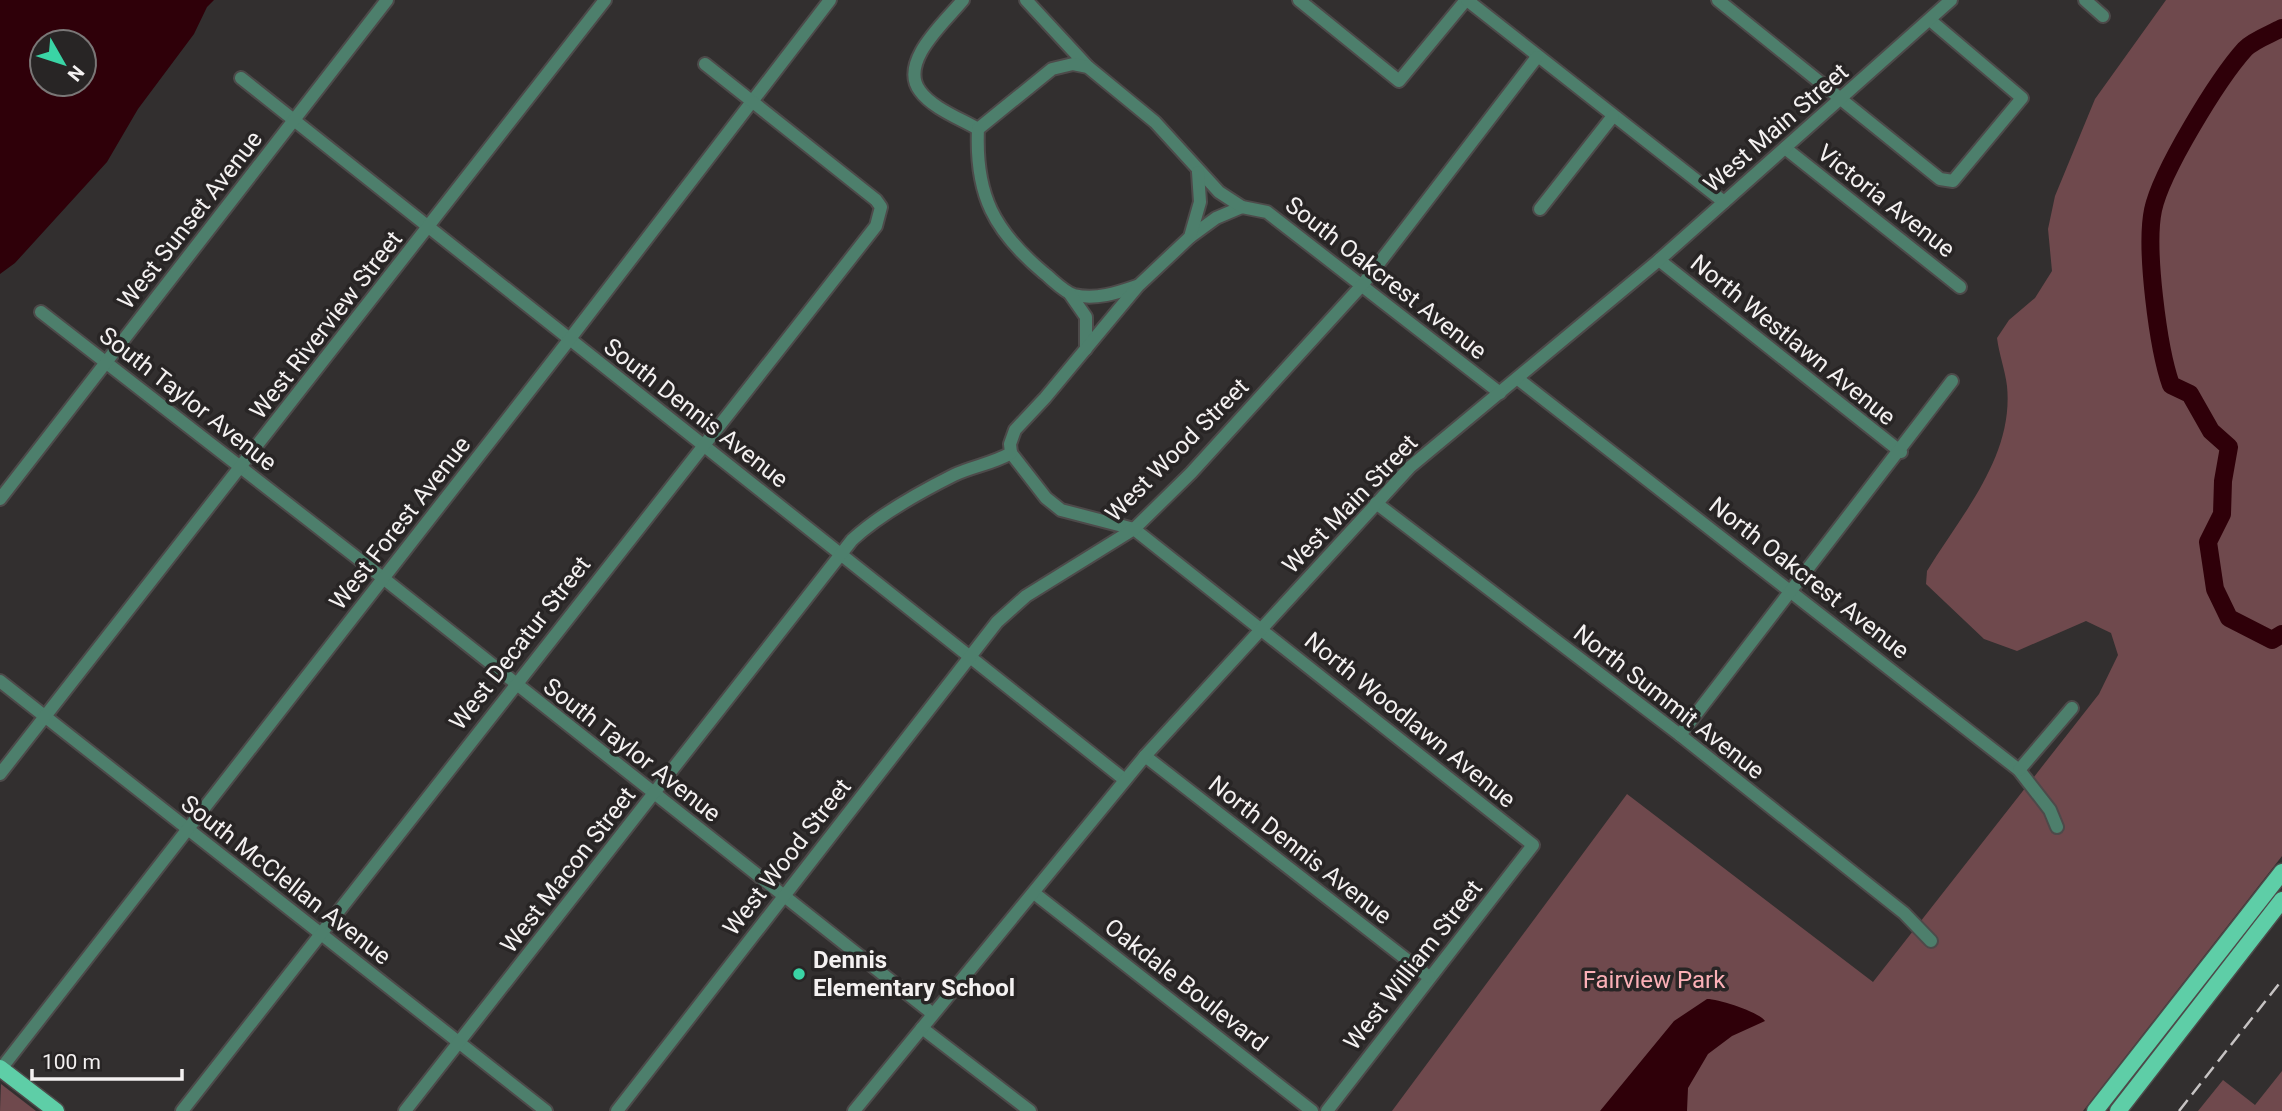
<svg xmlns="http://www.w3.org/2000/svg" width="2282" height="1111" viewBox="0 0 2282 1111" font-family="Roboto,sans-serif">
<rect width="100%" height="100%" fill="#322f2f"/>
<g fill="#6f494d">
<path d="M2166 0H2282V856L2083 1111H1392L1627 794 1873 982 2099 694 2118 655 2111 633 2086 621 2017 651 1984 639 1926 584 1927 571C1961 515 2014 457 2007 386 2005 370 1999 354 1997 338L2009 320 2035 298 2052 271 2048 229 2055 196 2095 99Z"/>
<polygon points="2282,1071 2282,1111 2198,1111 2223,1080 2255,1105"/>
<polygon points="1,1084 36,1111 0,1111"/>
</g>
<g fill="#2f0009" fill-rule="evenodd">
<path d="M0 0H214L207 7 194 34 138 109 107 162 15 263 0 274ZM42 42H84V84H42Z"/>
<path d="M1707 999C1719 999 1759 1012 1765 1021L1732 1036 1708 1054 1688 1088 1687 1111H1600L1674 1021Z"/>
</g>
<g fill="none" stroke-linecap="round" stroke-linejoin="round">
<path stroke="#2f0009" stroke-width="18" d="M2282 28C2271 34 2254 40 2245 49 2218 79 2161 172 2153 210 2145 248 2158 348 2171 385L2190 394 2211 431 2229 447 2223 481 2222 514 2208 542 2215 589 2229 618 2272 640 2282 634"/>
<defs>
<g id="minor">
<path d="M963 0C946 21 898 62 920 91 932 108 961 119 978 129"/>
<polyline points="1026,0 1088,67"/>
<polyline points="1299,0 1399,81 1466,0"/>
<polyline points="1467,0 1724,202"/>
<polyline points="1718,0 1940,179 1953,181 2022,98 1930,20"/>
<polyline points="2085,0 2103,16"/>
<polyline points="241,78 1125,780"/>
<polyline points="1785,148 1960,287"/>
<polyline points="1540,209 1613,116"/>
<polyline points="1190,237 1216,218 1242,207"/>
<polyline points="1659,260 1901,452"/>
<path d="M1137 286C1117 293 1096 300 1074 295 1064 292 1053 280 1044 273 994 231 975 195 978 129L1052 69 1073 64 1088 67 1155 122 1219 192 1242 207 1267 212 1500 393"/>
<polyline points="1070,294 1086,317 1086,349"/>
<polyline points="41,312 383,578 933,1014"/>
<polyline points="1518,379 2019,770 2050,810 2057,827"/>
<polyline points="1011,453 1046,498 1061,510 1134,529 1533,845 1327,1111"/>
<polyline points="0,499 387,0"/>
<polyline points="1376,503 1680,735 1904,913 1931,941"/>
<polyline points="0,681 546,1111"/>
<polyline points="1680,735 1952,381"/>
<polyline points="1145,756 1429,977"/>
<polyline points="2019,770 2072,708"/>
<polyline points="0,774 605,0"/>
<polyline points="1034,893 1312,1111"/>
<polyline points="922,1028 1030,1111"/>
<polyline points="0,1070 569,340 830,0"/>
<polyline points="182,1111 876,226 881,207 876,200 705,64"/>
<path d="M405 1111 852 540C880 514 920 492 954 475 973 466 992 464 1011 453L1010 444 1015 430 1045 398 1138 286 1190 237 1200 202 1198 172"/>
<polyline points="617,1111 997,622 1026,596 1134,529 1191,473 1363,284 1537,57"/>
<polyline points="854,1111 1145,756 1410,467 1659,260 1951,0"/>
</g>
<g id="major">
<polyline points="0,1068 56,1111"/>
<polyline points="2095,1111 2282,872"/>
<polyline points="2118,1111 2282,900"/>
</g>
</defs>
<use href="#minor" stroke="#4d4a4a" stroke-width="16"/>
<use href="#major" stroke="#4d4a4a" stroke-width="19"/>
<use href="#minor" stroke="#4d7f6c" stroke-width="12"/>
<use href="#major" stroke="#5ecea7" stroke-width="16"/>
<polyline stroke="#c6c3c3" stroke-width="2.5" stroke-dasharray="14 7" stroke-linecap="butt" points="2179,1111 2282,980"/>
</g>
<circle fill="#3ad4a5" stroke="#282525" stroke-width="2.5" cx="799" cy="974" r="7"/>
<g text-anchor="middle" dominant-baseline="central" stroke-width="7" stroke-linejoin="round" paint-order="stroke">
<g font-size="24" fill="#f4f1f1" stroke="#282525">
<text transform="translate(1776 128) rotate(-41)">West Main Street</text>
<text transform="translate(1886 201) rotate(38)">Victoria Avenue</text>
<text transform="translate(190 220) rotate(-52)">West Sunset Avenue</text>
<text transform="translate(1386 278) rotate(38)">South Oakcrest Avenue</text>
<text transform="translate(326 325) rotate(-52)">West Riverview Street</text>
<text transform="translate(1793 340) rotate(39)">North Westlawn Avenue</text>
<text transform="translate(188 399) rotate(38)">South Taylor Avenue</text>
<text transform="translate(696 413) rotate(38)">South Dennis Avenue</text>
<text transform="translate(1177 450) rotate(-45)">West Wood Street</text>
<text transform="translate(1350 504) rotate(-46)">West Main Street</text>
<text transform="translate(400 523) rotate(-52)">West Forest Avenue</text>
<text transform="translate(1809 578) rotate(38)">North Oakcrest Avenue</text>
<text transform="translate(520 643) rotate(-52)">West Decatur Street</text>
<text transform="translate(1669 702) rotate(38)">North Summit Avenue</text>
<text transform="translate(1410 720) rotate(39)">North Woodlawn Avenue</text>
<text transform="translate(632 750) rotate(38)">South Taylor Avenue</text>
<text transform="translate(1300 850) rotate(38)">North Dennis Avenue</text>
<text transform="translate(787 857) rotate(-52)">West Wood Street</text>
<text transform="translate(568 870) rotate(-52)">West Macon Street</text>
<text transform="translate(286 880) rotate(38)">South McClellan Avenue</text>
<text transform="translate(1413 965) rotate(-52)">West William Street</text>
<text transform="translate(1186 985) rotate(38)">Oakdale Boulevard</text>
</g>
<g font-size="24" font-weight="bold" fill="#f4f1f1" stroke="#282525" text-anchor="start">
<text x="813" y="960">Dennis<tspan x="813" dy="28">Elementary School</tspan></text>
</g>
<g font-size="24" fill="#fbb0b7" stroke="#282525">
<text x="1654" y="980">Fairview Park</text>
</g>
</g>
<g transform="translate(63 63) rotate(129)"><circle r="33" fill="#282525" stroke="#7a7777" stroke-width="2"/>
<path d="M0-5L12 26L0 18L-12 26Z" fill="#3ad4a5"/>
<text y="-10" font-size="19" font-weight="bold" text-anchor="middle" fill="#f4f1f1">N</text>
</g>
<path d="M32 1069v10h150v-10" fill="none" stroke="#f4f1f1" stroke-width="3.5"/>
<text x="42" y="1069" font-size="21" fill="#f4f1f1" stroke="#282525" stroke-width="5" paint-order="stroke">100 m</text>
</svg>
